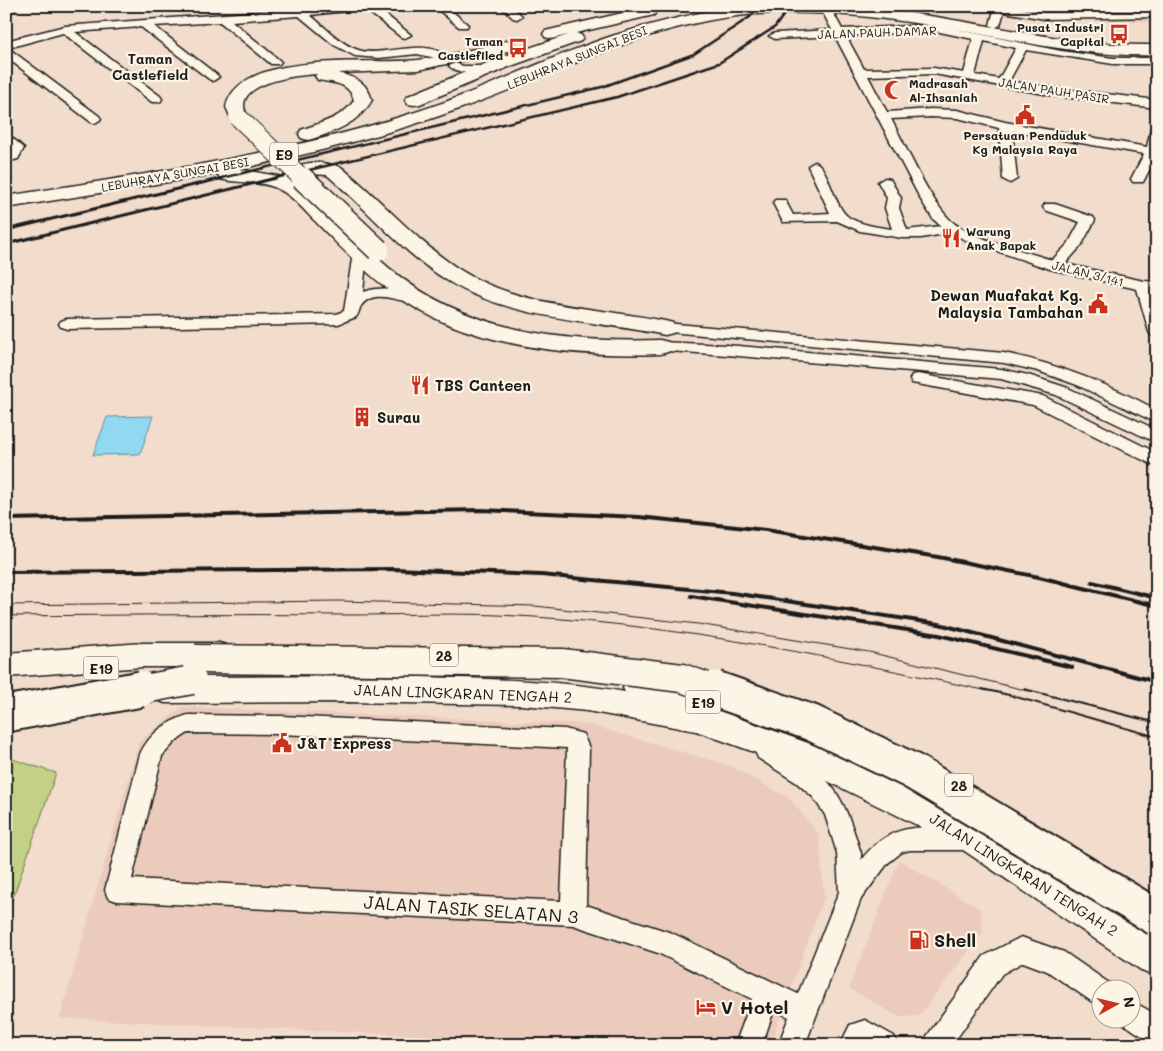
<svg xmlns="http://www.w3.org/2000/svg" width="1163" height="1051" viewBox="0 0 1163 1051" font-family="Mali,sans-serif">
<rect width="100%" height="100%" fill="#f2dccc"/>
<filter id="ink" filterUnits="userSpaceOnUse"><feTurbulence type="fractalNoise" baseFrequency=".02" numOctaves="2"/><feDisplacementMap in="SourceGraphic" scale="10" xChannelSelector="R" yChannelSelector="G"/><feConvolveMatrix kernelMatrix="1 2 1 2 8 2 1 2 1" color-interpolation-filters="sRGB"/></filter>
<g filter="url(#ink)">
<g fill="#ebcbbb">
<polygon points="987,6 1157,6 1157,22 1034,19 987,11"/>
<polygon points="183,707 586,724 728,765 789,798 819,834 824,897 770,1045 525,1045 472,1038 60,1018 139,742"/>
<polygon points="899,860 980,909 983,932 919,1016 899,1017 849,988"/>
</g>
<polygon fill="#c2d185" stroke="#6f7650" points="6,757 56,773 6,918"/>
<polygon fill="#90d9f1" stroke="#628d9c" points="153,416 140,454 93,455 107,417"/>
<g fill="none" stroke-linecap="round" stroke-linejoin="round">
<defs>
<g id="minor">
<path d="M332 6H375L411 35 405 38 401 37 365 9 310 15C325 27 343 47 362 51 384 56 428 38 446 56L440 59 417 54 379 58 355 56 334 45 299 16 232 21 279 60 281 62 279 64H271L220 22 154 26 217 75 219 77 213 81 209 79 141 27 75 32 160 96 162 99 160 102H152L63 33 8 48 99 116 101 119 95 123 91 122 6 57V41L65 26Z"/>
<polygon points="434,6 446,6 468,25 467,27 459,27"/>
<polygon points="500,6 512,6 522,16 517,19 513,18"/>
<polygon points="570,6 581,6 583,9 578,12"/>
<polygon points="995,6 1008,6 1045,13 1157,11 1157,17 1045,19 1004,12 1000,25 995,28 990,25"/>
<path d="M822 7H830L842 29 935 25 1061 51 1113 58H1157V64H1113L1026 50 1009 81 1055 88 1157 100V108L1055 96 934 74 868 76 887 112 931 109 957 110 1005 122 1147 147 1151 128 1157 124V155L1143 182H1133L1131 179 1144 154 1012 131 1017 179 1010 183 1003 179 999 128 957 118 931 117 891 119C906 146 932 207 955 224 975 239 1027 252 1052 260L1068 244 1080 222 1045 210 1043 207 1045 204H1055L1093 217 1095 220 1081 246 1065 264 1144 281 1157 282V291H1153L1157 304V337L1151 335 1149 332 1137 289 1050 269 970 242 950 233 921 238H902L860 231 837 221 783 222 773 203 775 200H785L793 215 830 213 808 166 815 162C829 166 833 208 850 218 862 225 878 227 892 229L885 208 887 198 878 182 885 178 890 179 901 198 899 208 907 230 941 226 933 219 921 200 835 36 775 39 769 36 775 33 832 30 821 9ZM935 31 973 39 964 73 934 68 864 69 846 36ZM984 41 1016 48 999 79 975 75Z"/>
<path d="M455 63 463 66H488L494 69C486 76 457 74 449 66Z"/>
<polygon points="6,135 10,136 24,148 18,159 6,162 6,154 11,149 6,145"/>
<path d="M360 249 365 250 367 253 363 292C384 285 402 290 422 296L425 299 422 302C405 307 376 285 361 306 359 309 359 314 356 317L338 324 67 329 61 327 59 324 61 321 67 319 336 314 344 311 353 253 355 250Z"/>
<path d="M665 323 1004 353C1058 364 1108 384 1157 410V423L1077 385 1038 371 1004 363 659 331 657 328 659 325Z"/>
<polygon points="660,342 727,345 1001,369 1028,375 1068,388 1157,430 1157,443 1056,395 1001,379 727,355 654,350 652,347 654,344"/>
<polygon points="918,374 1043,396 1157,453 1157,467 1033,405 912,383 910,379 912,375"/>
<path d="M188 715 281 716 565 729 583 734 589 748 586 905 672 933 798 994 839 892 837 853 825 815 813 797 797 783 758 758 755 751 758 744C771 740 778 747 789 754 803 763 819 771 829 783 846 803 853 829 861 853V860C893 820 920 828 966 828L974 831 978 839 974 847 966 850H910L902 852 888 863 861 899 805 1045H778L789 1017 774 1010 762 1045H735L752 999 658 953 573 925 117 901 108 898 105 890 140 754C150 733 166 722 188 715ZM188 733 281 734 567 748 561 901 132 879 162 756 175 742Z"/>
<polygon points="1021,937 1064,952 1109,983 1112,988 1100,988 1100,1005 1091,1001 1047,971 1023,962 1002,974 952,1045 923,1045 927,1036 984,956"/>
<polygon points="1130,1000 1157,1015 1157,1044 1148,1040 1121,1022 1119,1018 1130,1018"/>
<polygon points="865,1020 894,1036 898,1045 840,1045 850,1025"/>
</g>
<g id="highway">
<polygon points="6,6 18,6 16,9 6,12"/>
<path d="M739 6C796 6 853 5 909 13 992 24 1073 47 1157 45V55C1091 57 1028 43 964 31 890 18 812 7 737 16 638 28 552 76 459 109 388 135 313 153 239 169L283 177C298 159 320 161 341 167 382 200 417 243 462 271 522 308 598 307 665 321L673 323 676 328 673 333 665 335C593 320 512 320 448 281 402 253 368 209 327 175L311 174 301 180 300 185C312 193 320 204 330 214 349 232 369 251 389 268 465 332 564 343 660 340L668 342 672 347 668 352 660 354C574 357 470 348 397 296 368 275 341 248 316 222 303 210 293 195 276 188 258 180 239 184 220 179L218 174 6 208V196C141 175 276 156 406 115 476 94 541 60 609 37 652 23 694 13 739 6Z"/>
<polygon points="648,7 654,9 656,12 654,15 576,33 581,35 583,38 581,41 511,66 420,104 414,105 408,104 405,100 408,96 499,58 568,35 551,39 545,37 543,34 545,31"/>
<path d="M507 41 513 42 515 46 513 50 418 70 338 73C355 77 367 82 372 100 359 123 333 133 308 140L301 138 299 134 301 130C319 123 344 118 354 100 349 82 333 83 318 80L315 76 317 74C299 75 245 81 244 105 244 109 246 113 247 117L244 121 238 122 232 121 226 107C239 49 372 65 418 60 448 56 478 48 507 41Z"/>
<polygon points="143,643 219,643 230,646 234,655 230,664 219,667 143,667 6,677 6,653"/>
<path d="M639 675 681 682 732 698 737 707 733 716 833 752 945 805 987 828 1157 937V977L1144 972 963 850 921 827 809 772 696 731 587 711 522 705 347 702 165 703 154 699 149 690 154 681 165 677C251 677 336 676 422 677 491 679 558 680 625 692L623 688 628 679Z"/>
</g>
</defs>
<use href="#minor" stroke="#1c1c1c" stroke-width="3"/>
<use href="#highway" stroke="#1c1c1c" stroke-width="3"/>
<use href="#minor" fill="#fcf5e5" fill-rule="evenodd"/>
<use href="#highway" fill="#fcf5e5" fill-rule="evenodd"/>
<g stroke="#1c1c1c" stroke-width="1">
<polyline points="6,605 339,601 535,606 698,624 869,652 1029,691"/>
<path d="M6 616C120 615 234 614 349 615 398 615 448 613 498 615 663 622 827 656 988 691"/>
</g>
<g stroke="#1c1c1c" stroke-width="2">
<polyline points="982,689 1009,695 1157,737"/>
<polyline points="1024,689 1157,723"/>
</g>
<g stroke="#1c1c1c" stroke-width="2.5">
<polyline points="218,179 602,87 694,54 750,17 759,6"/>
<polyline points="271,179 617,97 719,63 775,27 790,6"/>
</g>
<g stroke="#1c1c1c" stroke-width="3">
<polyline points="6,230 223,178"/>
<polyline points="6,244 276,178"/>
</g>
<g stroke="#1c1c1c" stroke-width="4">
<polyline points="6,519 481,510 639,517 766,530 938,557 1039,577 1157,606"/>
<polyline points="6,572 394,569 541,575 732,593 939,624 1157,682"/>
<polyline points="1092,582 1157,598"/>
<polyline points="691,596 939,635 1072,667"/>
</g>
<defs>
<polyline id="highway-bridge-far3" points="238,117 303,179"/>
<polyline id="highway-bridge-far2" points="302,178 378,250"/>
<g id="highway-bridge-far1">
<polyline points="195,659 562,663 682,678 718,691"/>
<polyline points="134,691 192,680"/>
</g>
<g id="highway-bridge">
<polyline points="715,689 812,723 912,771 1157,918"/>
<polyline points="6,714 141,689"/>
</g>
</defs>
<use href="#highway-bridge-far3" stroke="#1c1c1c" stroke-width="20" stroke-linecap="butt"/>
<use href="#highway-bridge-far2" stroke="#1c1c1c" stroke-width="25" stroke-linecap="butt"/>
<use href="#highway-bridge-far1" stroke="#1c1c1c" stroke-width="31" stroke-linecap="butt"/>
<use href="#highway-bridge" stroke="#1c1c1c" stroke-width="39" stroke-linecap="butt"/>
<use href="#highway-bridge-far3" stroke="#fcf5e5" stroke-width="18"/>
<use href="#highway-bridge-far2" stroke="#fcf5e5" stroke-width="22"/>
<use href="#highway-bridge-far1" stroke="#fcf5e5" stroke-width="28"/>
<use href="#highway-bridge" stroke="#fcf5e5" stroke-width="35"/>
</g>
</g>
<defs>
<symbol id="bus-bare" viewBox="-9 -9 18 18"><path d="M-5-6H5V4H4V6H2V4H-2V6H-4V4H-5ZM-3.5-4V0h7V-4ZM-3.5 1.2v1.5H-2V1.2ZM2 1.2v1.5H3.5V1.2Z" fill="#c8321e" stroke="#fcf5e5" stroke-width="2.5" paint-order="stroke"/></symbol>
<symbol id="mosque-bare" viewBox="-9 -9 18 18"><path d="M3.5-4.9A6 6 0 1 0 3.5 4.9A5 5 0 1 1 3.5-4.9Z" fill="#c8321e" stroke="#fcf5e5" stroke-width="2.5" paint-order="stroke"/></symbol>
<symbol id="civic-bare" viewBox="-9 -9 18 18"><path d="M-.6-6.5H3V-4.5H.6V-3L4-1V1h2V6H-6V1h2V-1L-.6-3ZM-1.2 2.5V6h2.4V2.5Z" fill="#c8321e" stroke="#fcf5e5" stroke-width="2.5" paint-order="stroke"/></symbol>
<symbol id="restaurant-bare" viewBox="-9 -9 18 18"><path d="M-5-6h1v4h1v-4h1v4h1v-4h1v5L-1.5 .5V6h-2V.5L-5-1ZM5-6V6H3V1.5H1.5Q1.5-4 5-6Z" fill="#c8321e" stroke="#fcf5e5" stroke-width="2.5" paint-order="stroke"/></symbol>
<symbol id="building-bare" viewBox="-9 -9 18 18"><path d="M-4-6H4V6H1V3H-1V6H-4ZM-2.5-4.3h1.7v1.8h-1.7ZM.8-4.3h1.7v1.8H.8ZM-2.5-1h1.7V.8h-1.7ZM.8-1h1.7V.8H.8Z" fill="#c8321e" stroke="#fcf5e5" stroke-width="2.5" paint-order="stroke"/></symbol>
<symbol id="fuel-bare" viewBox="-9 -9 18 18"><path d="M-5.5-6h7V0h2V4h1.3V-2.5L3-4.5l.8-.8L6-3V5H2.5V1h-1V6h-7ZM-4.2-4.7v3.2H.2V-4.7Z" fill="#c8321e" stroke="#fcf5e5" stroke-width="2.5" paint-order="stroke"/></symbol>
<symbol id="hotel-bare" viewBox="-9 -9 18 18"><path d="M-6-4.5h1.5V1H6V5H4.5V3h-9V5H-6ZM-4 0a1.8 1.8 0 1 1 3.6 0ZM.5 0V-2.5h3Q6-2.5 6 0Z" fill="#c8321e" stroke="#fcf5e5" stroke-width="2.5" paint-order="stroke"/></symbol>
</defs>
<g fill-rule="evenodd">
<use href="#bus-bare" x="1105" y="20" width="28" height="28"/>
<use href="#bus-bare" x="504" y="34" width="28" height="28"/>
<use href="#mosque-bare" x="880" y="76" width="28" height="28"/>
<use href="#civic-bare" x="1011" y="101" width="28" height="28"/>
<use href="#restaurant-bare" x="937" y="224" width="28" height="28"/>
<use href="#civic-bare" x="1084" y="290" width="28" height="28"/>
<use href="#restaurant-bare" x="406" y="371" width="28" height="28"/>
<use href="#building-bare" x="348" y="403" width="28" height="28"/>
<use href="#civic-bare" x="268" y="729" width="28" height="28"/>
<use href="#fuel-bare" x="905" y="926" width="28" height="28"/>
<use href="#hotel-bare" x="692" y="993" width="28" height="28"/>
</g>
<g text-anchor="middle" dominant-baseline="central" stroke-width="4.5" stroke-linejoin="round" paint-order="stroke">
<g font-size="12" font-weight="bold" fill="#1c1c1c" stroke="#fcf5e5" text-anchor="end">
<text x="1104" y="27">Pusat Industri<tspan x="1104" dy="14">Capital</tspan></text>
<text x="503" y="41">Taman<tspan x="503" dy="14">Castlefiled</tspan></text>
<text x="909" y="83" text-anchor="start">Madrasah<tspan x="909" dy="14">Al-Ihsaniah</tspan></text>
<text x="1025" y="135" text-anchor="middle">Persatuan Penduduk<tspan x="1025" dy="14">Kg Malaysia Raya</tspan></text>
<text x="966" y="231" text-anchor="start">Warung<tspan x="966" dy="14">Anak Bapak</tspan></text>
</g>
<g font-size="12" fill="#1c1c1c" stroke="#fcf5e5">
<text transform="translate(877 32) rotate(-2)">JALAN PAUH DAMAR</text>
<text transform="translate(577 57) rotate(-22)">LEBUHRAYA SUNGAI BESI</text>
<text transform="translate(1054 90) rotate(9)">JALAN PAUH PASIR</text>
<text transform="translate(175 174) rotate(-10)">LEBUHRAYA SUNGAI BESI</text>
<text transform="translate(1088 273) rotate(14)">JALAN 3/141</text>
</g>
<g font-size="14" font-weight="bold" fill="#1c1c1c" stroke="#fcf5e5">
<text x="150" y="58">Taman<tspan x="150" dy="16">Castlefield</tspan></text>
</g>
<g fill="#fcf5e5" stroke="#5f5d58" stroke-width="1">
<rect x="270" y="142.5" width="28" height="23" rx="4"/>
<rect x="430" y="643.5" width="28" height="23" rx="4"/>
<rect x="83.5" y="656.5" width="35" height="23" rx="4"/>
<rect x="685.5" y="690.5" width="35" height="23" rx="4"/>
<rect x="945" y="773.5" width="28" height="23" rx="4"/>
</g>
<g font-size="14" font-weight="bold" fill="#1c1c1c">
<text x="284" y="154">E9</text>
<text x="444" y="655">28</text>
<text x="101" y="668">E19</text>
<text x="703" y="702">E19</text>
<text x="959" y="785">28</text>
</g>
<g font-size="15" font-weight="bold" fill="#1c1c1c" stroke="#fcf5e5" text-anchor="start">
<text x="1083" y="295" text-anchor="end">Dewan Muafakat Kg.<tspan x="1083" dy="17">Malaysia Tambahan</tspan></text>
<text x="435" y="385">TBS Canteen</text>
<text x="377" y="417">Surau</text>
<text x="297" y="743">J&amp;T Express</text>
</g>
<g font-size="15" fill="#1c1c1c" stroke="#fcf5e5">
<text transform="translate(463 693) rotate(2)">JALAN LINGKARAN TENGAH 2</text>
<text transform="translate(1024 874) rotate(32)">JALAN LINGKARAN TENGAH 2</text>
</g>
<g font-size="18" fill="#1c1c1c" stroke="#fcf5e5">
<text transform="translate(471 909) rotate(4)">JALAN TASIK SELATAN 3</text>
</g>
<g font-size="18" font-weight="bold" fill="#1c1c1c" stroke="#fcf5e5" text-anchor="start">
<text x="934" y="940">Shell</text>
<text x="721" y="1007">V Hotel</text>
</g>
</g>
<rect width="1163" height="1051" fill="none" stroke="#fcf5e5" stroke-width="25"/>
<rect x="12" y="12" width="1138" height="1026" fill="none" stroke="#1c1c1c" stroke-width="2" filter="url(#ink)"/>
<g transform="translate(1116 1004) rotate(82)"><circle r="24" fill="#fcf5e5" stroke="#a29e95"/>
<path d="M0-4L9 19L0 12L-9 19Z" fill="#c8321e"/>
<text y="-8" font-size="14" font-weight="bold" text-anchor="middle" fill="#1c1c1c">N</text>
</g>
</svg>
